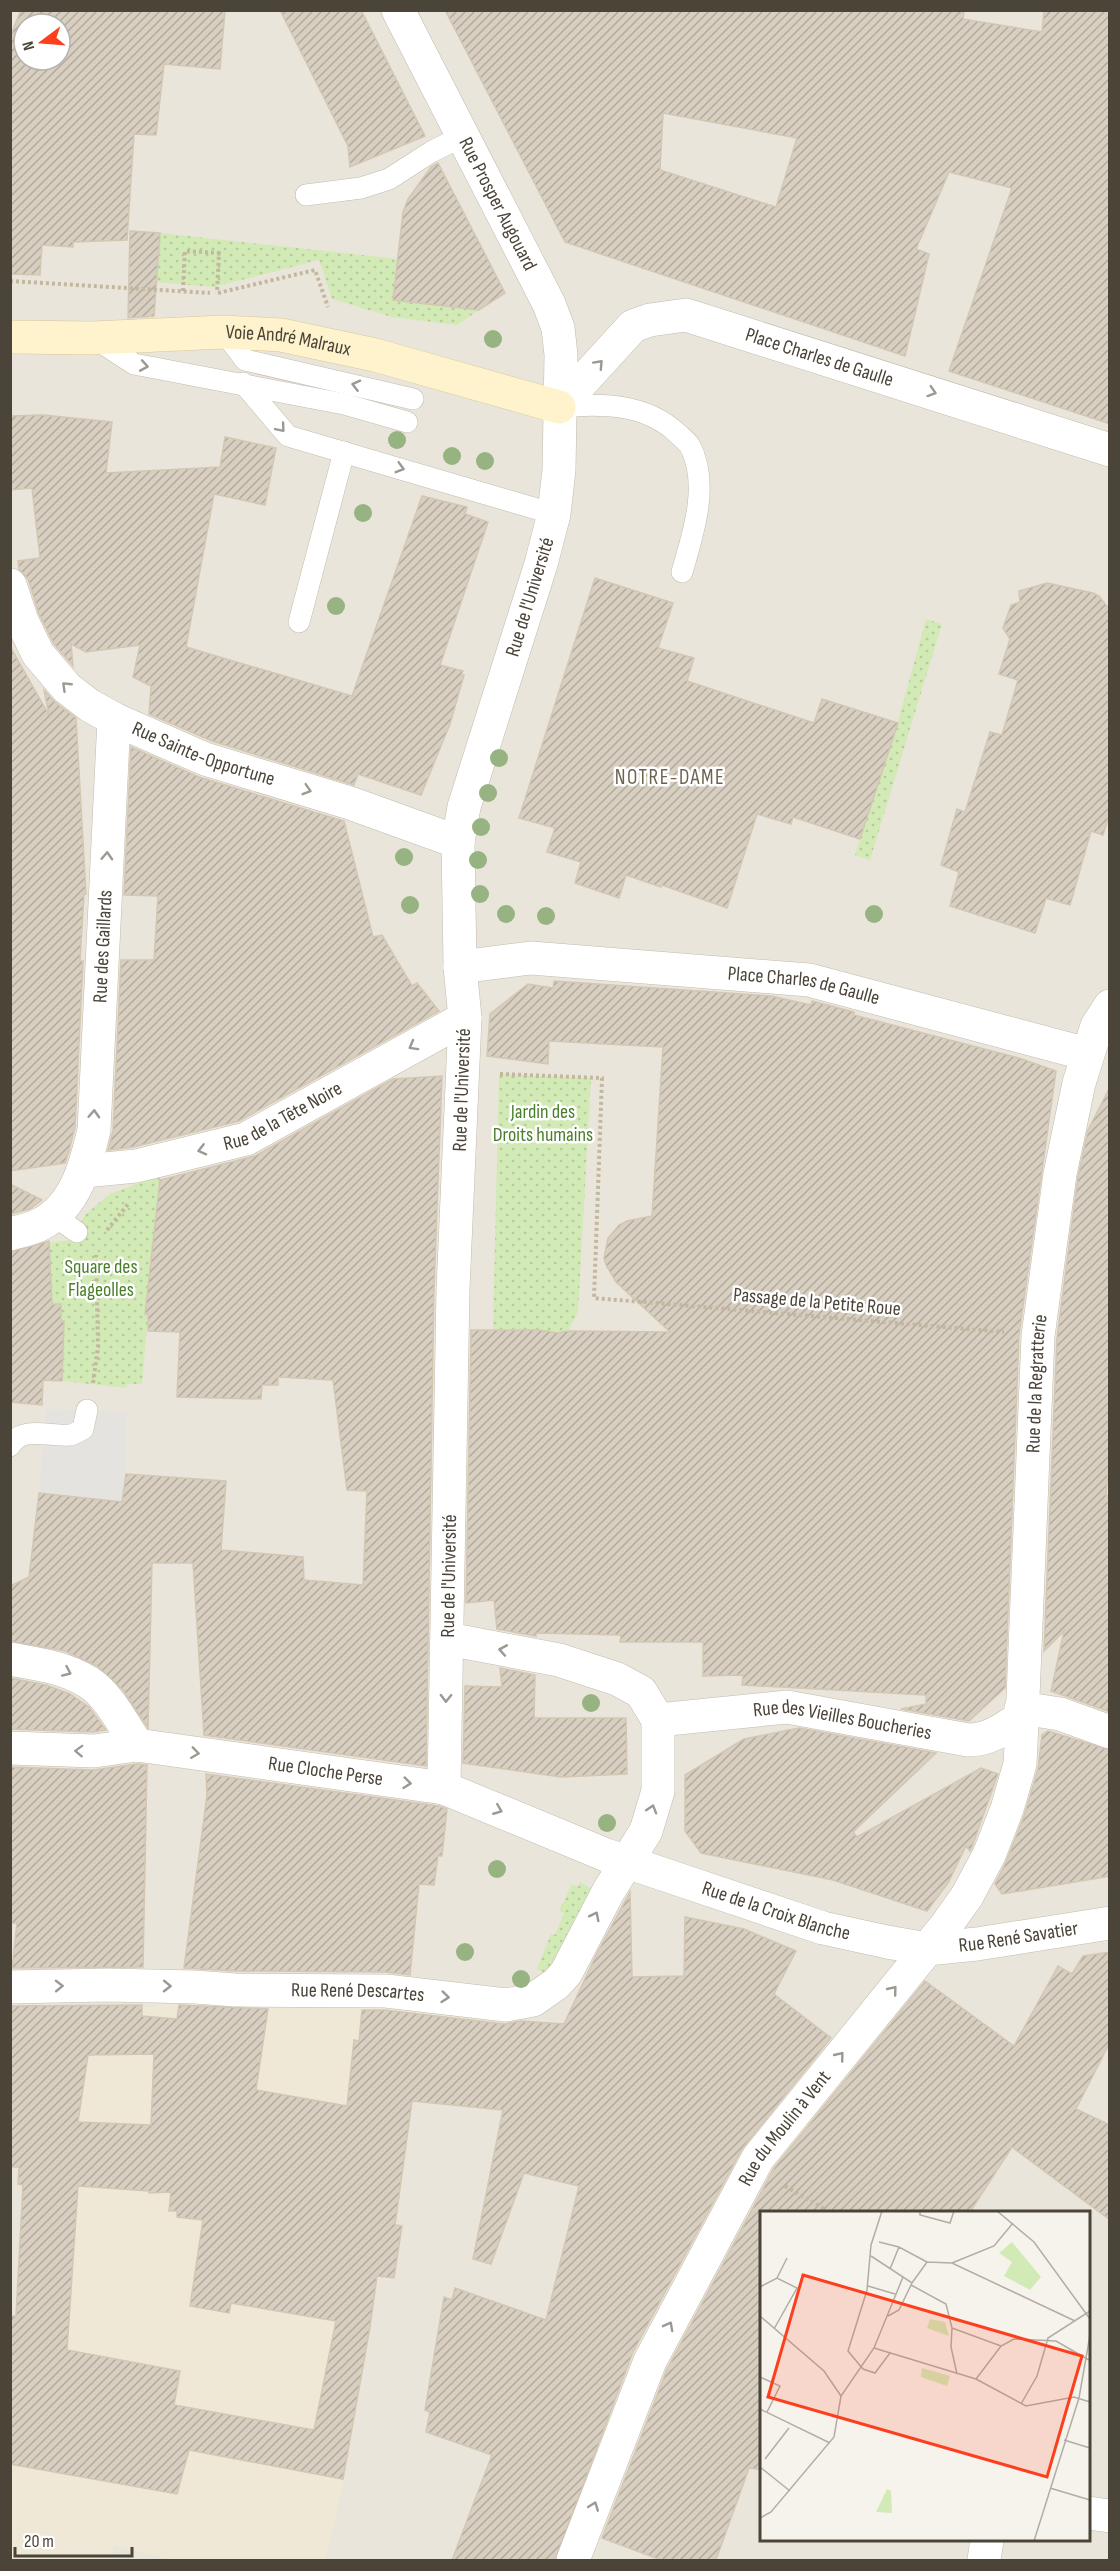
<svg xmlns="http://www.w3.org/2000/svg" width="1120" height="2571" viewBox="0 0 1120 2571" font-family="'Sofia Sans Condensed',sans-serif">
<defs>
<pattern id="grass-dots" width="8" height="8" patternUnits="userSpaceOnUse" patternTransform="scale(1.5)"><rect width="8" height="8" fill="#d2eab5"/><path d="M2 2h.1M6 6h.1" fill="none" stroke="#b6ca9c" stroke-width="1.8" stroke-linecap="round"/></pattern>
<pattern id="building-hatch" width="6" height="6" patternUnits="userSpaceOnUse" patternTransform="scale(1.5)"><rect width="6" height="6" fill="#d8cfc1"/><path d="M-1 1l2-2M0 6l6-6M5 7l2-2" fill="none" stroke="#b1aa9e"/></pattern>
</defs>
<rect width="100%" height="100%" fill="#f6f3ec"/>
<path fill="#eae5da" fill-rule="evenodd" d="M11 11H1109V2560H11ZM24 24H60V60H24ZM762 2212H1088V2540H762Z"/>
<polygon fill="#efe8d6" points="155,2001 200,2002 200,2007 366,2007 421,2011 414,2099 412,2101 400,2186 377,2276 370,2327 344,2479 325,2560 173,2560 114,2545 110,2560 11,2560 10,2316 16,2315 23,2185 18,2184 19,2167 11,2167 10,2005 57,2004 57,2007 154,2007"/>
<g fill="url(#grass-dots)">
<polygon points="160,233 398,259 393,300 479,310 457,325 392,317 332,299 319,260 214,287 157,282"/>
<polygon points="926,619 942,624 870,860 855,855 896,729"/>
<polygon points="499,1074 591,1078 578,1312 568,1331 557,1333 539,1330 493,1329"/>
<polygon points="160,1175 145,1313 148,1314 142,1384 127,1384 127,1388 62,1381 64,1321 61,1321 61,1304 52,1304 49,1243 71,1240 85,1215 110,1194"/>
<polygon points="580,1882 597,1892 556,1978 537,1969 551,1934 555,1935 564,1913 559,1911 572,1884 578,1887"/>
</g>
<polygon fill="#e5e3e0" points="46,1409 126,1412 126,1474 122,1503 39,1493"/>
<g fill="url(#building-hatch)" stroke="#d3c7b4" stroke-width="1.5" fill-rule="evenodd">
<path d="M21 10H225L220 69 164 64 156 135 134 134 127 240 73 242V247L42 245 40 275 10 274V37ZM24 24H60V60H24Z"/>
<polygon points="280,10 361,10 425,136 350,167 348,146"/>
<path d="M445 10H964L963 19 1042 32 1044 10H1110V424L949 371 1012 188 949 172 916 249 929 254 905 356 565 242ZM663 113 797 138 776 207 660 170Z"/>
<polygon points="438,163 505,293 479,310 393,300 403,212 408,199 431,167"/>
<polygon points="130,231 160,233 154,316 128,318"/>
<polygon points="43,415 112,422 106,473 220,467 225,437 276,448 265,505 214,494 186,647 352,696 422,496 467,507 465,514 488,522 440,665 463,671 461,675 464,675 450,724 421,795 358,774 354,785 212,741 149,714 151,686 133,677 140,645 86,652 71,644 73,666 54,644 39,614 28,579 19,569 18,561 40,558 32,488 10,490 10,416"/>
<polygon points="595,578 673,603 658,648 694,658 687,681 814,723 822,699 898,723 860,839 793,817 791,824 757,814 727,908 662,885 661,887 626,875 619,898 575,883 581,862 547,852 555,828 519,818"/>
<polygon points="1047,583 1093,593 1099,596 1110,610 1110,813 1103,835 1091,831 1070,905 1046,898 1035,933 950,906 959,872 941,865 957,809 965,812 990,732 1002,735 1018,680 999,674 1010,639 1003,628 1011,605 1020,602 1019,591"/>
<polygon points="10,646 49,715 44,690 56,703 76,718 86,894 84,894 80,961 83,961 75,1127 69,1151 65,1163 10,1171"/>
<polygon points="131,747 199,777 344,821 373,937 382,935 412,986 417,983 439,1011 239,1121 133,1147 108,1150 113,1131 121,960 154,960 158,896 124,895"/>
<polygon points="554,981 771,996 811,1005 812,1001 854,1012 854,1015 1019,1058 1056,1071 1019,1335 1005,1688 969,1721 901,1709 926,1704 926,1695 742,1685 743,1675 703,1676 703,1642 620,1642 621,1635 536,1633 536,1636 497,1629 494,1600 466,1603 471,1330 539,1330 557,1333 568,1331 670,1332 616,1282 606,1265 604,1258 608,1238 619,1225 627,1221 652,1216 663,1047 549,1041 548,1064 487,1056 490,1014 528,984 553,988"/>
<polygon points="442,1076 434,1289 426,1766 204,1735 193,1563 152,1563 148,1728 123,1690 97,1666 65,1651 10,1641 10,1586 29,1577 39,1493 122,1502 126,1474 226,1481 221,1550 303,1557 304,1580 363,1585 367,1491 347,1490 333,1380 278,1377 278,1385 262,1385 261,1399 177,1397 180,1332 148,1331 148,1314 145,1314 160,1180 255,1156 393,1079"/>
<polygon points="1110,1087 1110,1454 1106,1495 1110,1495 1110,1712 1051,1691 1064,1631 1044,1651 1057,1338 1078,1177 1088,1130"/>
<polygon points="10,1184 42,1200 30,1209 10,1214"/>
<polygon points="49,1241 52,1304 61,1304 61,1321 64,1321 62,1381 43,1380 42,1405 11,1402 10,1252"/>
<polygon points="500,1668 535,1675 534,1718 626,1718 627,1774 561,1777 463,1763 465,1686 502,1687"/>
<polygon points="10,1678 46,1685 70,1694 89,1707 106,1730 93,1732 10,1729"/>
<polygon points="799,1728 936,1753 853,1832 857,1837 981,1768 998,1774 972,1847 970,1851 966,1846 948,1883 927,1911 833,1880 701,1853 685,1831 685,1775 744,1739"/>
<polygon points="1048,1731 1110,1750 1110,1876 1002,1894 995,1884 1006,1862 1024,1816 1038,1769 1042,1735"/>
<polygon points="137,1764 147,1765 143,1967 12,1968 17,1923 10,1923 10,1767 93,1770"/>
<polygon points="206,1774 439,1806 447,1809 442,1856 438,1856 434,1885 419,1884 410,1975 386,1972 236,1971 184,1968 207,1795"/>
<path d="M630 1892 632 1977 684 1976 685 1917 744 1929 796 1951 774 1994 831 2038 742 2149 633 2352 555 2560H452L492 2455 426 2432 430 2412 425 2410 444 2297 452 2300 455 2288 546 2320 579 2186 524 2173 491 2264 473 2259 503 2110 412 2101 395 2225 402 2226 394 2278 377 2276 370 2327 343 2479 189 2450 177 2494 10 2464V2316H16L23 2185 18 2184 19 2167H10V2006L142 2005V2016L177 2019 179 2005 268 2009 256 2090 347 2106 354 2040 359 2041 362 2010H385L504 2024 521 2021 564 2024 597 1953ZM154 2054 151 2125 78 2122 88 2055ZM78 2186 149 2191V2193L171 2192 169 2211H177V2217L203 2220 190 2306 229 2313 231 2303 336 2321 314 2430 174 2405 180 2371 67 2350Z"/>
<polygon points="1110,1952 1110,2042 1076,2109 1110,2125 1110,2220 1012,2147 970,2212 762,2212 762,2470 749,2468 716,2560 661,2560 602,2538 667,2369 774,2168 925,1981 1014,2046 1058,1966 1072,1974 1083,1956"/>
</g>
<g fill="none" stroke-linecap="round" stroke-linejoin="round">
<defs>
<g id="lane">
<polyline points="306,195 361,188 389,179 431,152 463,136"/>
<polyline points="224,332 245,360 413,399"/>
<polyline points="94,338 134,364 344,404 407,422"/>
<polyline points="243,383 288,436 554,514"/>
<path d="M559 407C600 403 645 403 677 433 681 437 687 441 690 446 710 484 693 534 682 572"/>
<polyline points="299,622 344,452"/>
<polyline points="54,1216 77,1232"/>
<path d="M10 1446C21 1425 52 1437 69 1435 74 1435 79 1431 83 1429L87 1410"/>
</g>
<g id="street">
<path id="s1" d="M398 10 549 304 558 328 561 355 559 470 554 514 541 564 464 807 458 842 460 967 465 1018 453 1289 444 1788"/>
<path id="s2" d="M559 407 633 326 650 320 686 315 1110 450"/>
<path id="s3" d="M10 585 22 621 38 654 67 688 89 705 114 719 205 759 350 803 458 842"/>
<path id="s4" d="M460 967 531 958 809 980 1087 1054"/>
<path id="s5" d="M84 1171 136 1166 246 1139 465 1018"/>
<path id="s6" d="M10 1234C21 1231 32 1229 41 1224 76 1206 86 1164 94 1130L114 719"/>
<path d="M10 1659C37 1664 64 1667 88 1682 109 1695 123 1724 137 1745"/>
<polyline points="1021,1708 1060,1714 1110,1732"/>
<path id="s7" d="M658 1720 787 1707 968 1740C989 1740 1004 1729 1021 1717"/>
<path id="s8" d="M10 1748 94 1751 137 1745 444 1788 606 1855 823 1928 887 1942 927 1949 977 1944 1110 1923"/>
<path id="s9" d="M10 1987 108 1985 195 1987 235 1990 386 1991 506 2005 533 2000 556 1984 566 1973 608 1892 646 1831 658 1791V1720L641 1692 617 1679 559 1660 448 1639"/>
<polyline points="1088,2513 1110,2516"/>
<path id="s10" d="M573 2560 650 2361 758 2158 945 1927 967 1896 989 1855 1007 1809 1020 1764 1021 1745 1038 1336 1060 1174 1079 1083 1097 1026 1110 1006"/>
<polyline points="984,2560 987,2540"/>
</g>
<g id="secondary">
<path id="s11" d="M10 337 93 338 224 332 281 335 375 355 559 407"/>
</g>
</defs>
<use href="#lane" stroke="#c2bbae" stroke-width="22"/>
<use href="#street" stroke="#c2bbae" stroke-width="34"/>
<use href="#secondary" stroke="#d6c79b" stroke-width="34"/>
<g stroke="#c4b79f" stroke-width="4" stroke-dasharray="3 3" stroke-linecap="butt">
<polyline points="10,281 210,293"/>
<polyline points="183,291 185,251 219,253 217,293"/>
<polyline points="218,293 315,270 328,307"/>
<polyline points="500,1074 602,1078 594,1298 1004,1332"/>
<polyline points="107,1230 129,1203"/>
<polyline points="93,1383 98,1347 96,1255"/>
<polyline points="1109,1458 1110,1459"/>
<polyline points="785,2186 826,2210"/>
</g>
<use href="#lane" stroke="#fff" stroke-width="21"/>
<use href="#street" stroke="#fff" stroke-width="33"/>
<use href="#secondary" stroke="#fff3cd" stroke-width="33"/>
</g>
<g fill="#97b381">
<circle cx="493" cy="339" r="9"/>
<circle cx="397" cy="440" r="9"/>
<circle cx="452" cy="456" r="9"/>
<circle cx="485" cy="461" r="9"/>
<circle cx="363" cy="513" r="9"/>
<circle cx="336" cy="606" r="9"/>
<circle cx="499" cy="758" r="9"/>
<circle cx="488" cy="793" r="9"/>
<circle cx="481" cy="827" r="9"/>
<circle cx="404" cy="857" r="9"/>
<circle cx="478" cy="860" r="9"/>
<circle cx="480" cy="894" r="9"/>
<circle cx="410" cy="905" r="9"/>
<circle cx="506" cy="914" r="9"/>
<circle cx="874" cy="914" r="9"/>
<circle cx="546" cy="916" r="9"/>
<circle cx="591" cy="1703" r="9"/>
<circle cx="607" cy="1823" r="9"/>
<circle cx="497" cy="1869" r="9"/>
<circle cx="465" cy="1952" r="9"/>
<circle cx="521" cy="1979" r="9"/>
</g>
<defs><path id="oneway-chevron" d="M-2-3.5L2.5 0L-2 3.5" fill="none" stroke-width="1.6" stroke-linecap="round" stroke-linejoin="round" transform="scale(1.5)"/></defs>
<g stroke="#9c9892">
<use href="#oneway-chevron" transform="translate(599 364) rotate(-47)"/>
<use href="#oneway-chevron" transform="translate(144 366) rotate(10)"/>
<use href="#oneway-chevron" transform="translate(356 385) rotate(-166)"/>
<use href="#oneway-chevron" transform="translate(932 392) rotate(18)"/>
<use href="#oneway-chevron" transform="translate(281 428) rotate(50)"/>
<use href="#oneway-chevron" transform="translate(400 468) rotate(16)"/>
<use href="#oneway-chevron" transform="translate(66 686) rotate(-136)"/>
<use href="#oneway-chevron" transform="translate(307 790) rotate(17)"/>
<use href="#oneway-chevron" transform="translate(107 856) rotate(-87)"/>
<use href="#oneway-chevron" transform="translate(413 1046) rotate(151)"/>
<use href="#oneway-chevron" transform="translate(94 1114) rotate(-87)"/>
<use href="#oneway-chevron" transform="translate(202 1150) rotate(166)"/>
<use href="#oneway-chevron" transform="translate(503 1650) rotate(-170)"/>
<use href="#oneway-chevron" transform="translate(67 1672) rotate(24)"/>
<use href="#oneway-chevron" transform="translate(446 1698) rotate(91)"/>
<use href="#oneway-chevron" transform="translate(79 1751) rotate(-178)"/>
<use href="#oneway-chevron" transform="translate(195 1753) rotate(8)"/>
<use href="#oneway-chevron" transform="translate(407 1783) rotate(6)"/>
<use href="#oneway-chevron" transform="translate(652 1809) rotate(-73)"/>
<use href="#oneway-chevron" transform="translate(498 1810) rotate(22)"/>
<use href="#oneway-chevron" transform="translate(595 1916) rotate(-63)"/>
<use href="#oneway-chevron" transform="translate(59 1986) rotate(-1)"/>
<use href="#oneway-chevron" transform="translate(167 1986) rotate(1)"/>
<use href="#oneway-chevron" transform="translate(893 1990) rotate(-51)"/>
<use href="#oneway-chevron" transform="translate(445 1997) rotate(6)"/>
<use href="#oneway-chevron" transform="translate(840 2056) rotate(-51)"/>
<use href="#oneway-chevron" transform="translate(669 2326) rotate(-62)"/>
<use href="#oneway-chevron" transform="translate(594 2506) rotate(-69)"/>
</g>
<g text-anchor="middle" dominant-baseline="central" stroke-width="5" stroke-linejoin="round" paint-order="stroke">
<g font-size="20" fill="#4b4439" stroke="#fff">
<text stroke="none"><textPath href="#s1" startOffset="218">Rue Prosper Augouard</textPath></text>
<text stroke="none"><textPath href="#s11" startOffset="279">Voie André Malraux</textPath></text>
<text stroke="none"><textPath href="#s2" startOffset="304">Place Charles de Gaulle</textPath></text>
<text transform="translate(530 597) rotate(-73)">Rue de l'Université</text>
<text stroke="none"><textPath href="#s3" startOffset="272">Rue Sainte-Opportune</textPath></text>
<text stroke="none"><textPath href="#s6" startOffset="328">Rue des Gaillards</textPath></text>
<text stroke="none"><textPath href="#s4" startOffset="346">Place Charles de Gaulle</textPath></text>
<text transform="translate(462 1090) rotate(-88)">Rue de l'Université</text>
<text stroke="none"><textPath href="#s5" startOffset="208">Rue de la Tête Noire</textPath></text>
<text transform="translate(817 1302) rotate(5)">Passage de la Petite Roue</text>
<text stroke="none"><textPath href="#s10" startOffset="1302">Rue de la Regratterie</textPath></text>
<text transform="translate(449 1576) rotate(-89)">Rue de l'Université</text>
<text stroke="none"><textPath href="#s7" startOffset="186">Rue des Vieilles Boucheries</textPath></text>
<text stroke="none"><textPath href="#s8" startOffset="318">Rue Cloche Perse</textPath></text>
<text stroke="none"><textPath href="#s8" startOffset="792">Rue de la Croix Blanche</textPath></text>
<text stroke="none"><textPath href="#s8" startOffset="1040">Rue René Savatier</textPath></text>
<text stroke="none"><textPath href="#s9" startOffset="348">Rue René Descartes</textPath></text>
<text stroke="none"><textPath href="#s10" startOffset="483">Rue du Moulin à Vent</textPath></text>
</g>
<g font-size="20" fill="#4a7f2a" stroke="#fff">
<text x="543" y="1112">Jardin des<tspan x="543" dy="23">Droits humains</tspan></text>
<text x="101" y="1267">Square des<tspan x="101" dy="23">Flageolles</tspan></text>
</g>
<g font-size="21" letter-spacing="1.5" fill="#6e6250" stroke="#fff">
<text x="670" y="777">NOTRE-DAME</text>
</g>
</g>
<g transform="translate(760 2211)">
<rect width="330" height="330" fill="#f6f3ec"/>
<path d="M252 31 281 66 270 79 244 65 252 51 239 42ZM170 108 185 111 189 125 167 117ZM162 157 190 165 187 175 161 166ZM127 278 131 280 132 302 116 301Z" fill="#d2eab5"/>
<path fill="none" stroke="#b2ada4" stroke-width="1.5" d="M122 0 111 34 107 79 88 140 103 158 115 162 130 142M160 0V4L190 12 194 0M237 0 274 31 330 108M119 31 139 36M111 45 152 72 167 51 192 52 315 110M192 52 234 35 253 12M130 58 139 36 167 51M17 67 27 47M151 74 186 93 192 117M108 75 135 83M0 76 17 67 37 77 14 118M0 105 64 160 81 185M128 105 139 99 152 72M192 117 241 135M192 117 191 136 197 163M114 137 216 168 266 195 314 186 330 191M0 166 20 175 7 201M216 168 241 135 254 128 296 130 329 149M261 193 277 165 288 127 330 100M0 198 70 232M304 229 330 237M5 248 29 217M0 256 30 280M290 277 330 289M0 307 11 301 74 226 81 185 114 137 143 66M274 330 319 187 330 124"/>
<path fill="#fc3f1d" fill-opacity="0.15" stroke="#fc3f1d" stroke-width="3" d="M43 64 322 145 287 266 8 186Z"/>
<rect width="330" height="330" fill="none" stroke="#4b4439" stroke-width="3"/>
</g>
<rect width="1120" height="2571" fill="none" stroke="#4b4439" stroke-width="24"/>
<g transform="translate(42 42) rotate(254)"><circle r="28" fill="#ffffff" stroke="#b7b4b0" stroke-width="1.5"/>
<path d="M0-4.5L10 22L0 15L-10 22Z" fill="#fc3f1d"/>
<text y="-9" font-size="16" font-weight="bold" text-anchor="middle" fill="#4b4439">N</text>
</g>
<path d="M15 2547v9h117v-9" fill="none" stroke="#4b4439" stroke-width="3"/>
<text x="24" y="2547" font-size="18" fill="#4b4439" stroke="#ffffff" stroke-width="4.5" paint-order="stroke">20 m</text>
</svg>
